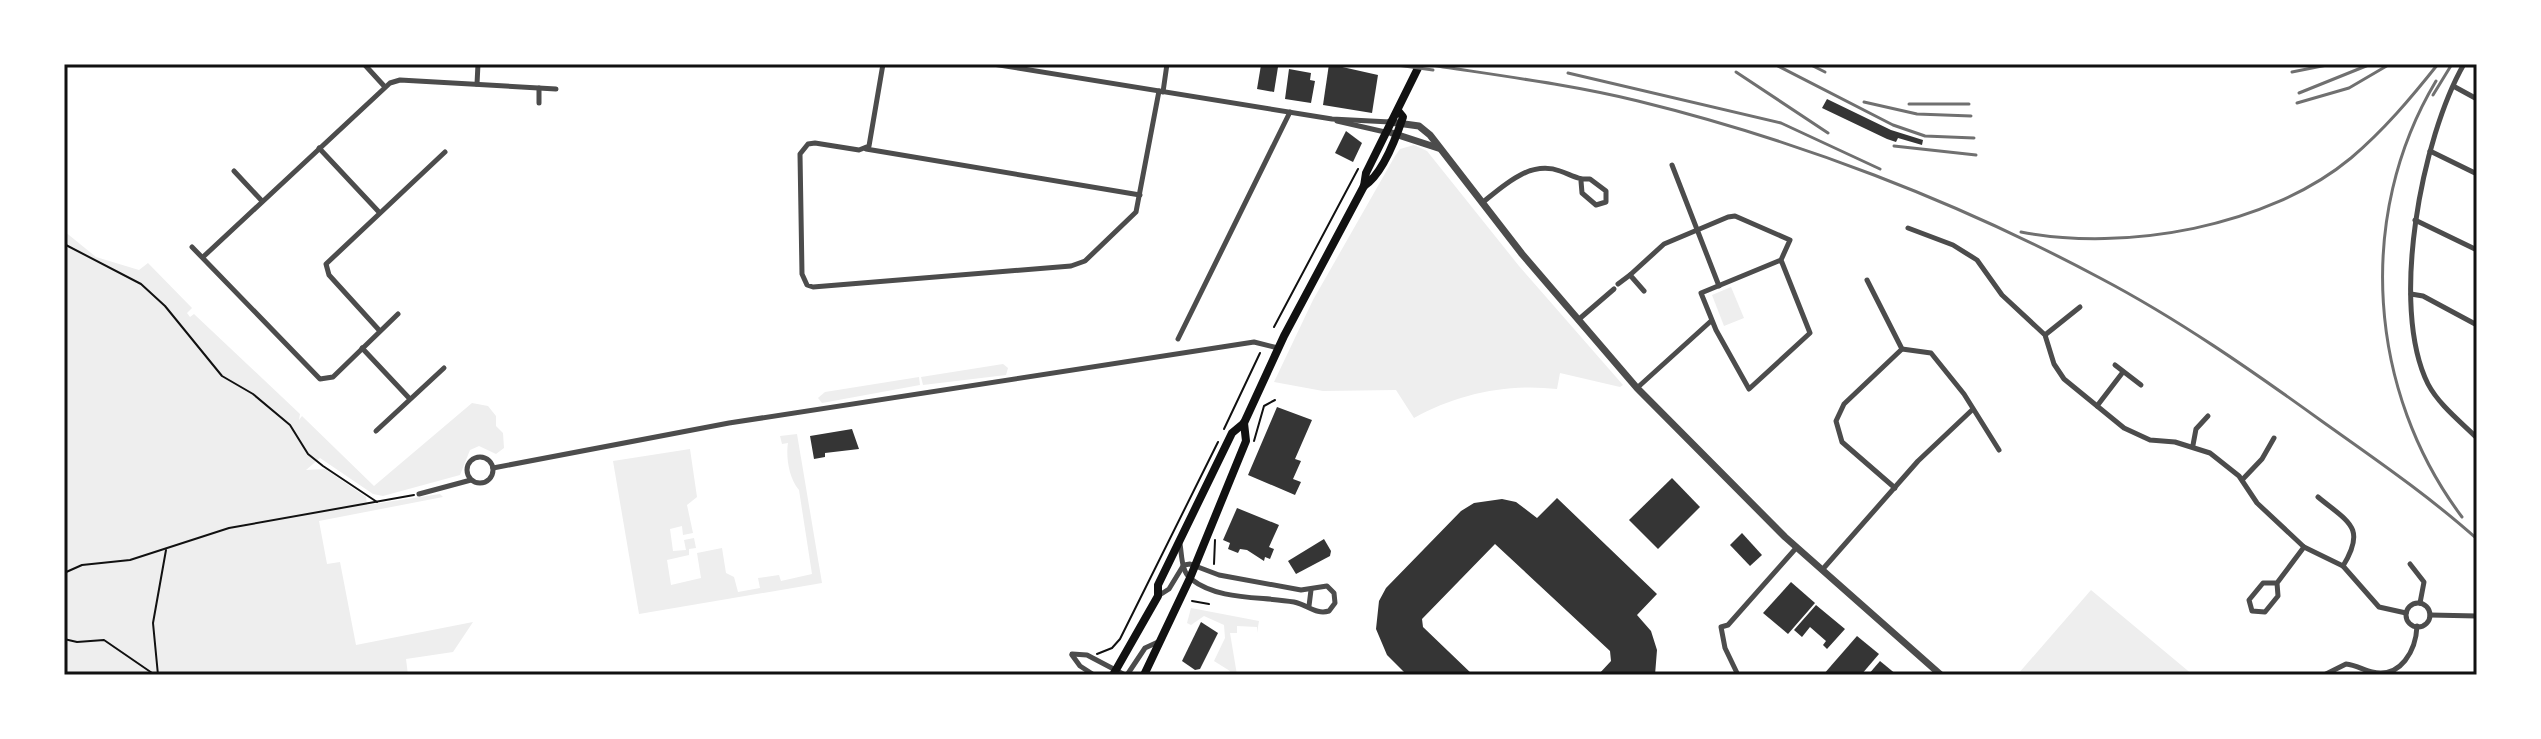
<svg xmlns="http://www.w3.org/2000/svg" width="2541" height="739" viewBox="0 0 2541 739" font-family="'Sofia Sans Condensed',sans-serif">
<rect width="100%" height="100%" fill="#fff"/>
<g fill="#eee">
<path d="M1414 145 1427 151 1519 266 1623 385 1620 387 1560 373 1557 389C1507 383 1457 394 1414 418L1396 390 1323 391 1274 382 1313 300 1395 156 1400 149Z"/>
<polygon points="64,231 96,257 139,270 148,263 192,308 187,313 190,317 194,314 300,414 299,420 302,416 374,486 472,403 488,406 496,416 496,426 503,433 504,448 496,454 479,446 470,450 460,475 383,496 373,494 320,458 306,470 325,469 366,497 367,505 440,494 443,497 319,521 327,564 340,562 356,645 473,622 453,652 406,659 408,675 64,675"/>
<polygon points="1731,287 1744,318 1724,326 1712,295"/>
<polygon points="1003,364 1008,368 1006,375 923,385 921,377"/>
<polygon points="919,377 920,385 822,403 818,398 825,392"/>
<path d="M797 434 822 583 639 614 613 461 690 449 697 497 687 505 693 533 683 535 682 526 670 529 673 551 686 550 684 540 694 538 696 548 689 549V555L667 560 671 585 701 578 697 553 722 548 726 573 734 577 738 592 760 588 758 578 779 575 781 581 812 574 799 490C788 477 786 455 788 443L782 444 780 436Z"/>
<polygon points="2091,590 2193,675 2018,674"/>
<polygon points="1191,608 1259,621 1257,633 1257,627 1237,626 1237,633 1230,633 1237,675 1229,675 1230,671 1214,661 1225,638 1224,625 1204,616 1191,625 1187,623"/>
</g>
<g fill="#353535">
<polygon points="1329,64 1378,75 1372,113 1323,105"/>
<polygon points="1261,65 1278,67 1274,92 1257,89"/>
<polygon points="1289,69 1311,73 1310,80 1315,81 1311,103 1285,99"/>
<polygon points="1827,99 1891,130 1923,140 1922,145 1898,138 1896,142 1887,139 1822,108"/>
<polygon points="1346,131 1362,143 1353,162 1335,153"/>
<polygon points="1277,407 1312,420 1295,459 1301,461 1293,479 1301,482 1295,495 1248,475"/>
<polygon points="852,429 859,449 825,453 825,457 814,459 810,436"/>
<polygon points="1672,478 1700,507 1658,549 1629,520"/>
<polygon points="1557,498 1657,594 1637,615 1651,631 1657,650 1655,675 1598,675 1611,661 1610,651 1495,544 1422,619 1423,627 1473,675 1407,675 1387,655 1376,629 1379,601 1386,588 1461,511 1474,503 1502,499 1516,502 1537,518"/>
<polygon points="1237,508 1279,525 1269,547 1274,549 1270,559 1265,557 1264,561 1247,550 1240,549 1238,553 1228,549 1230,543 1223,540"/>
<polygon points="1742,533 1762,555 1750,566 1730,545"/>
<polygon points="1324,539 1331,551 1330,556 1296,574 1288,561"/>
<polygon points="1791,582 1815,603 1788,634 1763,613"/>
<polygon points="1816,605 1845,629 1827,649 1823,645 1826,641 1810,627 1802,637 1794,630"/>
<polygon points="1201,622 1218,633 1200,669 1195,670 1182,661"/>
<polygon points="1857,636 1879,654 1861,675 1823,675"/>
<polygon points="1880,661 1897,675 1868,675"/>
</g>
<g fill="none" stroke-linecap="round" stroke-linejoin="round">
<g stroke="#111" stroke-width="2">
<polyline points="64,244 141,284 165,306 222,376 253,394 290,425 308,454 323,466 377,502"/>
<polyline points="1274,327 1358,169"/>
<polyline points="1224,429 1260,353"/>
<polyline points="1254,441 1264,406 1275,400"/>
<polyline points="1214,564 1215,540"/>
<polyline points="64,573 82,565 130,560 229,528 414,495"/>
<polyline points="1192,601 1209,604"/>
<polyline points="64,639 77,642 104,640 155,675"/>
<polyline points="1097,654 1112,648 1120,639 1218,442"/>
<polyline points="158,675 153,623 166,550"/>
</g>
<g stroke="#4c4c4c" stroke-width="5">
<polyline points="364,64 385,87"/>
<polyline points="883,64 869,146 859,150 815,143 808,144 800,154 802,274 807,285 813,287 1071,266 1085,261 1136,212 1159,91"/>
<polyline points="993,64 1332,119 1390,122"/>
<path d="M2464 64C2422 137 2389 306 2428 384 2439 405 2461 422 2477 438"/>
<polyline points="477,84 478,64"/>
<polyline points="2455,87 2477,99"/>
<polyline points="1163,92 1167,64"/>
<polyline points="539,103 539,88"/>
<polyline points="1337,121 1385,132"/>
<polyline points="319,148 378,211"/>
<polyline points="866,149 1140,195"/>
<polyline points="2430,151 2477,174"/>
<polyline points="1672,165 1719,286"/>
<polyline points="234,171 262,201"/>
<path d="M1482 203C1504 185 1530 160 1560 171 1572 175 1577 180 1590 179L1606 191V202L1596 205 1582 193 1581 181"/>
<polyline points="2415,220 2477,250"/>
<polyline points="1908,228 1953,245 1977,260 2002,295 2045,335 2054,364 2064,379 2124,428 2150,440 2175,442 2210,453 2239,476 2257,503 2304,547 2343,566 2379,607 2406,613"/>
<polyline points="192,247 320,379 333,377 398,314"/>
<polyline points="203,257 390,83 400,80 556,89"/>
<polyline points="1867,280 1902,349 1931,353 1964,394 1999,450"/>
<polyline points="1618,284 1630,275"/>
<polyline points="1644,291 1630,275 1664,244 1728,217 1735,216 1790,240 1781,260 1810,333 1749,389 1716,330 1701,293 1781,260"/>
<polyline points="2411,294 2423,296 2477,325"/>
<polyline points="1578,320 1614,289"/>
<polyline points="379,330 329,275 326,264 445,152"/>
<polyline points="2045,335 2080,307"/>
<polyline points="1178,339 1290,112"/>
<polyline points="362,348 409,398"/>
<polyline points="2115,365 2141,385"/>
<polyline points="1637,388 1711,321"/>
<polyline points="2097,406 2123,372"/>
<polyline points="376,431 444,368"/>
<polyline points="2193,445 2196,429 2208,416"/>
<circle cx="480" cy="470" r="13"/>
<polyline points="493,468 729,423 1254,342 1278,348"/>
<polyline points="2242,480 2262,459 2274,438"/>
<polyline points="1895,488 1842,442 1836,421 1844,404 1902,349"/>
<polyline points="419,494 471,480"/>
<path d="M2318 497C2348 522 2367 527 2343 566"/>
<path d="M1180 544C1182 555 1181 571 1191 579 1219 601 1261 596 1294 602 1308 605 1316 615 1329 611L1335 603 1334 593 1327 586 1301 590 1219 575 1190 564 1184 565"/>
<polyline points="2410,564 2424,582 2420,603"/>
<polyline points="1822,570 1918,461 1972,410"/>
<polyline points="2277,583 2263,583 2249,600 2252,611 2265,612 2278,596 2277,583 2304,547"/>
<polyline points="1158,596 1169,589 1183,566"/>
<circle cx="2418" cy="615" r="12"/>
<polyline points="1309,606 1311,590"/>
<polyline points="2430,615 2477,616"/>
<polyline points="1072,654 1087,655 1125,675"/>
<polyline points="1072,655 1080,666 1094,675"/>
<polyline points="1127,675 1145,648 1158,642"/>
<polyline points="1738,675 1725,648 1721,627 1728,625 1797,547"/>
<path d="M2324 675 2346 664C2356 665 2363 670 2372 672 2401 679 2416 650 2417 626"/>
</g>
<g stroke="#4c4c4c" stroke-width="7">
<polyline points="1390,122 1419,126 1430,135 1522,254 1637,388 1785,537 1941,675"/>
<polyline points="1392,133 1438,148"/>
</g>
<g stroke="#111" stroke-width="8">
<path d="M1364 186C1383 174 1396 138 1403 117L1399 112"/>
<polyline points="1113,675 1158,596 1158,585 1232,433 1244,423 1284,336 1364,186 1366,173 1420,64"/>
<polyline points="1144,675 1190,578 1246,441 1244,423"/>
</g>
<g stroke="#707070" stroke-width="3">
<polyline points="1390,64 1433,70"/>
<path d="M1424 64C1495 75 1568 84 1638 101 1797 140 1956 201 2100 278 2178 319 2251 370 2323 422 2375 459 2429 496 2477 539"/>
<polyline points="1774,64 1893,125 1925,136 1974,138"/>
<polyline points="1809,64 1825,72"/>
<polyline points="1736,72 1828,133"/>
<polyline points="2292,72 2332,64"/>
<polyline points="1568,73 1781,123 1880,169"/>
<path d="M2436 81C2355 216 2368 392 2462 517"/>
<polyline points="2299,93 2371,64"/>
<polyline points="2433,95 2452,64"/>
<polyline points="1864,102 1917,114 1971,116"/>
<polyline points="2297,103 2349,88 2390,64"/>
<polyline points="1909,104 1969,104"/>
<polyline points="1894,146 1976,155"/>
<path d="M2021 232C2125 252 2268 227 2351 158 2384 130 2411 98 2438 64"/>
</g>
</g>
<rect width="2541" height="739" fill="none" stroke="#ffffff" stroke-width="132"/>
<rect x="66" y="66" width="2409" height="607" fill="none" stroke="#111" stroke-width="3"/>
</svg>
